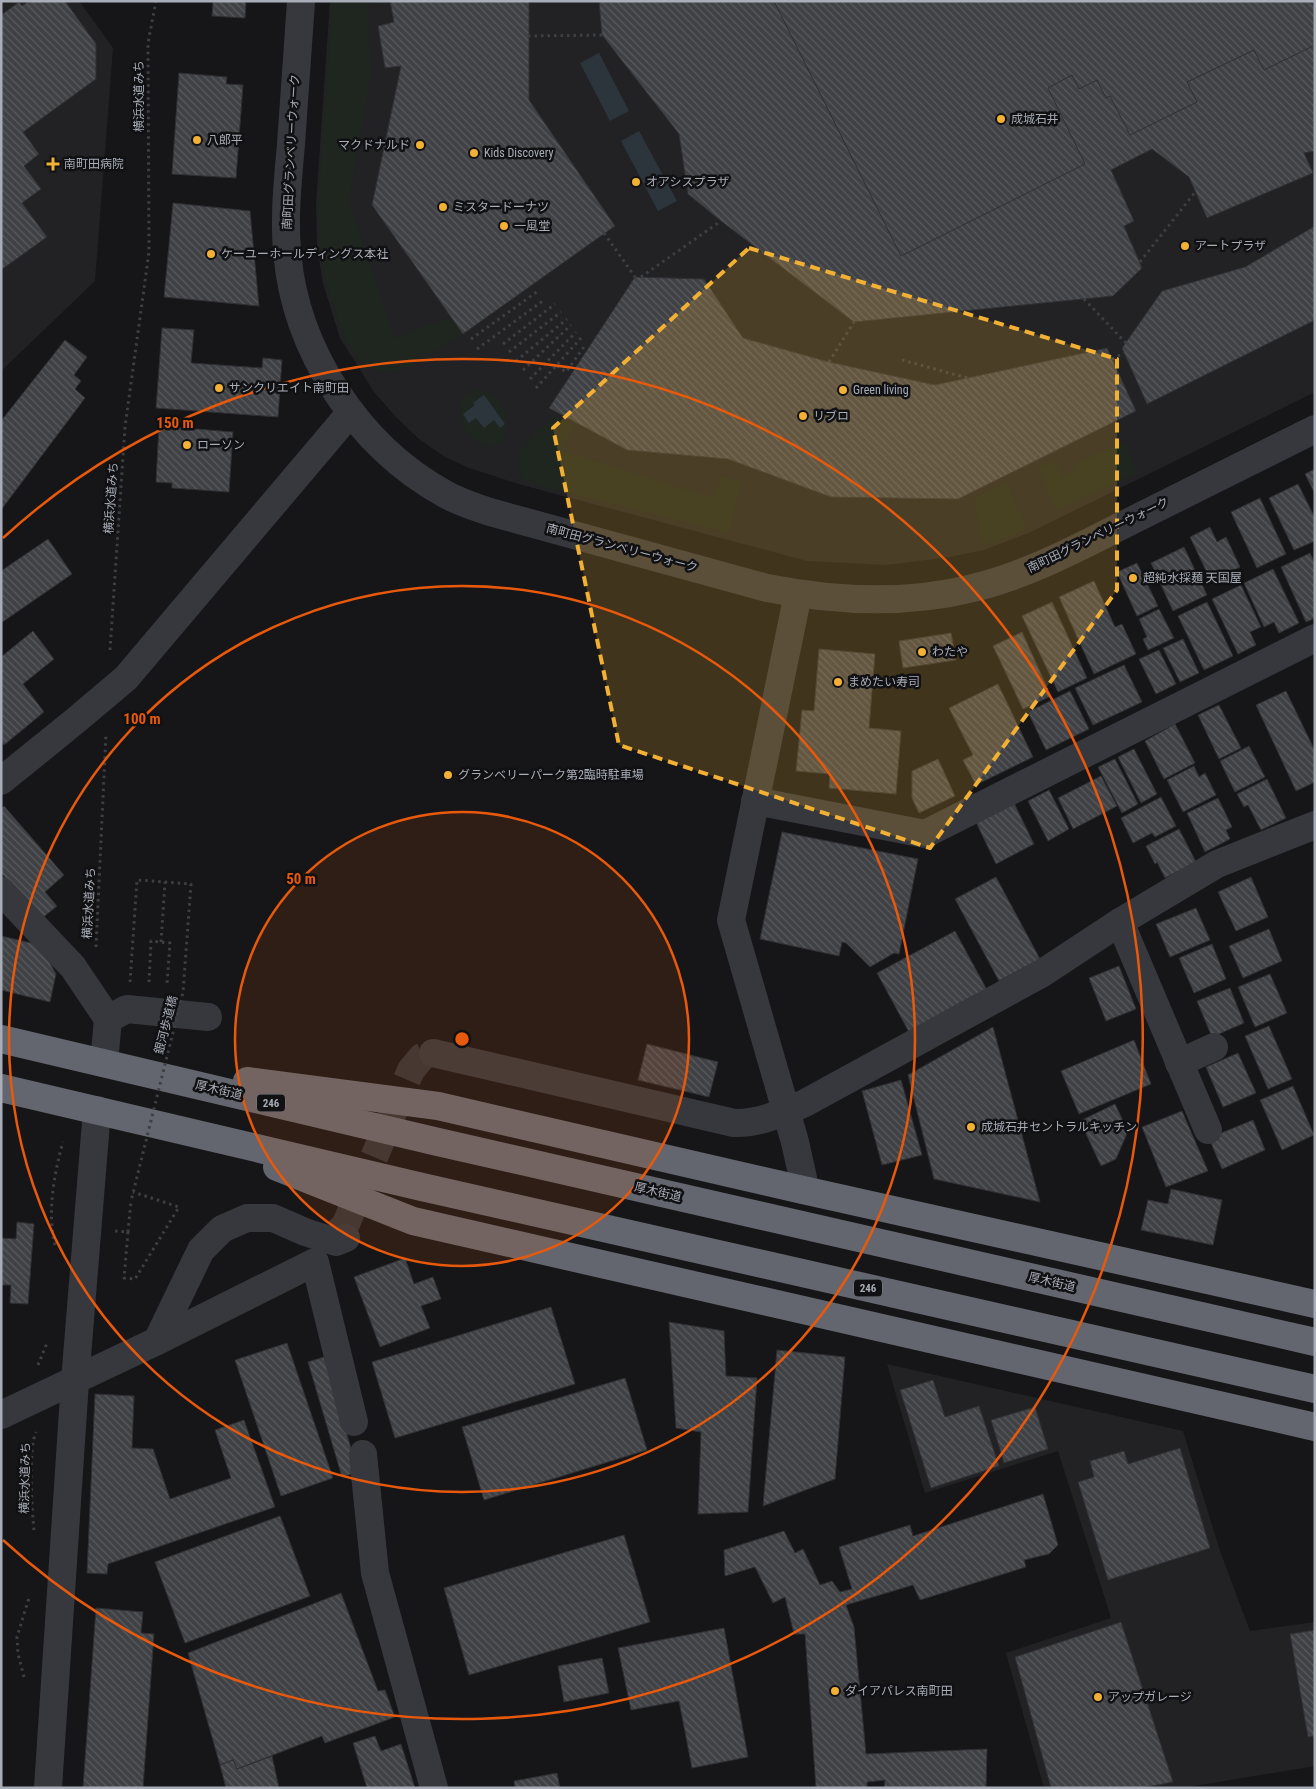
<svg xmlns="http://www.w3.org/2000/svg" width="1316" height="1789" viewBox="0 0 1316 1789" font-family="'Roboto Condensed','Noto Sans JP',sans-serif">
<defs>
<pattern id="building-back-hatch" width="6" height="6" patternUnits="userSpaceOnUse" patternTransform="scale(1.25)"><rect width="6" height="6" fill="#404145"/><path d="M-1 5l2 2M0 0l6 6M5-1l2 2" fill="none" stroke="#595a5e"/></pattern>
</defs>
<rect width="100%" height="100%" fill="#161618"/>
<g fill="#222225">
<polygon points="1,1 79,1 113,48 95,281 1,371"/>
<polygon points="330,1 1315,1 1315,392 1031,532 984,550 950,557 887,565 807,561 522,485 469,468 445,457 419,439 396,417 374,392 340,338 323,284 317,246 316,204"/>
<polygon points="887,1364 1183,1431 1220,1551 1250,1631 1315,1622 1315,1766 1182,1788 1044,1788 1006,1653 1111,1618 1058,1451 925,1493"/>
</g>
<g fill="#1e261f">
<polygon points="333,1 370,1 368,6 371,73 349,201 394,338 452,317 463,334 408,367 392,372 376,370 363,365 344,337 327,285 319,245 318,204"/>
<path d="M480 389C485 391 490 393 494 396 511 412 514 440 489 448 465 439 460 424 461 399L470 392Z"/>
<path d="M557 416 574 426 559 450 714 498 720 476 742 482 729 533 524 482C520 472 516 460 521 450 527 440 547 423 557 416Z"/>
<polygon points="1124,442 1138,473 1057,510 1038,468 1055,460 1063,477 1074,472 1072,466"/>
<polygon points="1007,482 1028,529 1000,540 983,545 973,499"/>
</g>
<g fill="#2c353c">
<polygon points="599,53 629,111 610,121 580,63"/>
<polygon points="639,131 677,201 658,211 621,141"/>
<polygon points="484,395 505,424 500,428 494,420 484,428 476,418 469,423 463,414 475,405 473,403"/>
</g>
<g fill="url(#building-back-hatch)" stroke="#303034">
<polygon points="29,1 65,1 96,44 96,79 23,132 39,154 24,166 41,189 22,203 47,237 1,270 1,15 19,2 22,6"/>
<polygon points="213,1 246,1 245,18 212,16"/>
<polygon points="390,1 529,1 529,100 615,226 463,334 372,205 401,66 385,68 378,26 394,22"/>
<polygon points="599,1 1315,1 1315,151 1304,153 1313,173 1207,218 1189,177 1152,149 1111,170 1134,221 1124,226 1142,268 1113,296 854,322 721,221 688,194 679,134 602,35"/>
<polygon points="774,1 1315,1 1315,45 1264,70 1254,50 1187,82 1197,102 1130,135 1110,96 1106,98 1097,80 1079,89 1072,75 1048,88 1085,164 901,256"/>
<polygon points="179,73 227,77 226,84 243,85 236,178 172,174"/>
<polygon points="173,203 250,211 259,306 164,297"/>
<polygon points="1315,226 1315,320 1147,404 1122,348 1162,291 1245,267"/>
<polygon points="635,277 704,279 743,338 829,362 935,385 1107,348 1136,411 958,499 831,497 728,459 627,450 549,408"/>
<polygon points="162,328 194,330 191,363 262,368 263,358 282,360 278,417 156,408"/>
<polygon points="65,340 87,357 74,375 81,381 75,389 85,398 1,510 1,421"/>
<polygon points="159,426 233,432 229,492 172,488 172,483 156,482"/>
<polygon points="1315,469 1315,494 1305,474"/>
<polygon points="1298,484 1315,518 1315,541 1294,550 1269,498"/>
<polygon points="1260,498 1286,554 1257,568 1231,512"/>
<polygon points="1210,527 1217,542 1226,537 1240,567 1211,581 1190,537"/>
<polygon points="48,539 72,574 1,623 1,571"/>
<polygon points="1184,547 1207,595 1173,611 1151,563"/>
<polygon points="1310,553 1315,564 1315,618 1306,622 1281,567"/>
<polygon points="1137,563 1158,606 1137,616 1117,572"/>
<polygon points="1273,569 1299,623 1279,633 1274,622 1264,627 1244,583"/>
<polygon points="1094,581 1115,627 1122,624 1136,654 1094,674 1059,597"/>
<polygon points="1241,585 1261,627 1250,632 1256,645 1238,654 1212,599"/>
<polygon points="1052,602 1087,678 1058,692 1022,616"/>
<polygon points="1207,602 1233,656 1204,670 1178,616"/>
<polygon points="1159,609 1174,638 1148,650 1143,639 1147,637 1139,619"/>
<polygon points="33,631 54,659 23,684 44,712 4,745 1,741 1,657"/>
<polygon points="1022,632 1051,696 1023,709 993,646"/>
<polygon points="951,633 956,660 903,668 899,641"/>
<polygon points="1183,639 1199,673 1180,682 1163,648"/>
<polygon points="819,649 875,654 869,728 901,731 896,794 829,788 830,774 796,771 802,710 814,711"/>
<polygon points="1159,650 1176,684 1156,694 1139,659"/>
<polygon points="1124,665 1142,702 1093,725 1075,688"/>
<polygon points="998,684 1033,757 976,785 963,760 973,755 949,708"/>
<polygon points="1070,691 1089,729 1046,750 1028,712"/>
<polygon points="1286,691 1315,751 1315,782 1296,791 1256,705"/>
<polygon points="1219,705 1241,748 1219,759 1198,715"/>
<polygon points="1175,724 1195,763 1164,779 1145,741"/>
<polygon points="1249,746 1265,777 1235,792 1220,761"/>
<polygon points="1134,749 1157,794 1141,803 1118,757"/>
<polygon points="938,759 955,796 919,813 912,798 912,771"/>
<polygon points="1115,759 1138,804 1122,813 1098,767"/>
<polygon points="1194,766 1199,777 1205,773 1216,795 1183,812 1167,780"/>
<polygon points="1101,776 1117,806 1073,829 1058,798"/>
<polygon points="1267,779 1286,818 1261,830 1248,805 1244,807 1237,794"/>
<polygon points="1049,790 1069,829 1048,841 1028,801"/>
<polygon points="1161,797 1176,826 1155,837 1152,833 1133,843 1121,818"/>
<polygon points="1218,798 1232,827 1226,830 1230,839 1205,852 1187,813"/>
<polygon points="1013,801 1034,844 996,864 975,820"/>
<polygon points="4,806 64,875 45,892 57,906 41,919 1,873 1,809"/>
<polygon points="1179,829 1196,862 1165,878 1157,862 1155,864 1146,846"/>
<polygon points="782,832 918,859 899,954 894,953 870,967 846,943 842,942 839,956 760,939"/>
<polygon points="996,877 1040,959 999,981 955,899"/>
<polygon points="1251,877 1268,917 1236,931 1218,892"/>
<polygon points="1196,908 1210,940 1170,957 1156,924"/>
<polygon points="1269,929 1282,961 1243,978 1229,946"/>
<polygon points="955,931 987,990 909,1032 877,973"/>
<polygon points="1,936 40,945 56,974 50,1002 1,990"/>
<polygon points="1212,944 1226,979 1194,993 1179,958"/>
<polygon points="1119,966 1136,1009 1106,1021 1089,978"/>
<polygon points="1270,974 1287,1013 1255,1027 1238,987"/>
<polygon points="1230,988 1244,1023 1212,1037 1197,1001"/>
<polygon points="1269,1026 1292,1079 1268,1089 1245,1036"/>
<polygon points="993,1027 1040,1202 934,1179 908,1075"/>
<polygon points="1134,1040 1151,1084 1079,1114 1061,1071"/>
<polygon points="647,1044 718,1062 709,1097 638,1080"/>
<polygon points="1238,1053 1256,1093 1223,1107 1206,1067"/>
<polygon points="901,1080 922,1155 882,1165 862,1091"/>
<polygon points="1293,1086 1314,1135 1282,1150 1260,1100"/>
<polygon points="1115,1104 1128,1131 1116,1159 1101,1166 1080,1121"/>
<polygon points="1182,1111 1208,1171 1166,1187 1142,1127"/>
<polygon points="1253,1120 1265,1150 1222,1169 1209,1138"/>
<polygon points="1171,1189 1222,1200 1213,1245 1141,1230 1148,1200 1168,1204"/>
<polygon points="17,1222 34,1224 28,1304 10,1303 11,1285 1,1285 1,1238 16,1239"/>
<polygon points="405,1258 414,1284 433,1277 441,1299 421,1306 430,1328 380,1347 354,1277"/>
<polygon points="551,1307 575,1384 395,1438 372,1362"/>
<polygon points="669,1322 724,1331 726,1376 757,1378 748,1512 698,1514 701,1432 676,1428"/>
<polygon points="287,1343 333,1478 281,1496 235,1360"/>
<polygon points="777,1350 845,1357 835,1479 763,1506"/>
<polygon points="324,1357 358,1472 342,1477 308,1362"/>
<polygon points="625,1378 647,1450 484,1500 462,1427"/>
<polygon points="933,1380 945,1417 979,1406 999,1466 931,1488 900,1390"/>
<polygon points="95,1394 134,1396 132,1448 153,1449 170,1499 231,1478 215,1430 244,1420 275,1507 108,1564 107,1574 87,1573"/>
<polygon points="1035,1407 1048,1449 1004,1463 991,1420"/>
<polygon points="1180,1448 1210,1548 1108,1580 1078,1482 1094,1477 1090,1461 1124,1451 1128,1464"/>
<polygon points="1043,1494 1058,1545 1049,1554 1024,1560 1026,1567 920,1600 913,1585 846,1605 854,1627 866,1754 987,1749 986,1788 884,1788 885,1780 867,1782 867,1788 816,1788 805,1634 794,1634 785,1597 773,1603 755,1567 725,1576 724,1550 784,1531 795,1553 803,1549 820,1585 832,1581 840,1592 852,1589 839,1547 910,1525 913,1536"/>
<polygon points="280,1516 310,1596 185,1643 155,1562"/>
<polygon points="624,1535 650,1622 469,1675 444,1588"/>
<polygon points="341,1593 378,1691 385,1690 395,1717 325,1743 322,1736 237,1769 233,1760 220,1765 188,1653"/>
<polygon points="96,1608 143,1612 141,1633 154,1634 143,1788 83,1788"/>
<polygon points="1121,1622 1173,1782 1142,1788 1051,1788 1015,1657"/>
<polygon points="724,1628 748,1757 692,1768 679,1701 631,1710 618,1648"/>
<polygon points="1315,1630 1315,1736 1308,1737 1290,1634"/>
<polygon points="602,1658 609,1693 564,1702 558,1666"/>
<polygon points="375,1736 381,1751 401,1744 415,1788 367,1788 353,1743"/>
<polygon points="272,1756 279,1788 226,1788 220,1765 233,1760 237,1769"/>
<polygon points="557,1773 560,1788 515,1788 514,1781"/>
</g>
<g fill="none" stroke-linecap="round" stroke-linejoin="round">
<polyline stroke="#333438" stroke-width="28" stroke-dasharray="28 14" stroke-linecap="butt" points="338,1232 345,1226 411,1070 422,1057 433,1053"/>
<g stroke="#3d3f44" stroke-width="3" stroke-dasharray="2.5 4" stroke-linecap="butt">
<polyline points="528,36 602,35"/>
<polyline points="604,233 635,277"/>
<polyline points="1140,262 1196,191"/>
<polyline points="641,277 721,221"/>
<polyline points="1084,299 1126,343"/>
<polyline points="471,339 538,291"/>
<polyline points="503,344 555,304"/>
<polyline points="477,349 544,300"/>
<polyline points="509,352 561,312"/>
<polyline points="1112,359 1124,353"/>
<polyline points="902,360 968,378"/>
<polyline points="516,361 567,319"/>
<polyline points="829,362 854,322"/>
<polyline points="557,366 566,372 586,344"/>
<polyline points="523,370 571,325"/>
<polyline points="530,379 576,332"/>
<polyline points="536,388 581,338"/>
<polyline points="110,650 125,427 149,252 148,43 156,1"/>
<polyline points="161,942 165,882"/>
<polyline points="96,947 106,734"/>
<polyline points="149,982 151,941 170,943 167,984"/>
<polyline points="115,1231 128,1232 124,1278 135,1279 179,1207 133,1192"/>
<polyline points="128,1232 131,1201"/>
<path d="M55 1245C47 1214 54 1173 63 1142"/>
<polyline points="38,1365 47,1343"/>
<path d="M34 1530C32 1510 28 1450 36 1432"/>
<polyline points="24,1677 18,1654 17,1637 29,1598"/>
</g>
<g stroke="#37383d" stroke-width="28">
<path d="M301 1C298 49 294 97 291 144 288 179 284 215 287 250 294 349 358 446 445 494 459 502 475 507 490 512L767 588C834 601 906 605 973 588 1028 575 1079 547 1129 522 1191 491 1253 460 1315 429"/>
<polyline points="798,594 731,920 795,1142 803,1178 803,1190"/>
<polyline points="1,781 75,721 126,678 351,412"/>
<polyline points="755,801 925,834 1315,638"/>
<polyline points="1,891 73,967 108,1019 104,1063"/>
<polyline points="1120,922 1208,1130"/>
<polyline points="108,1019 127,1009 208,1017"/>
<path d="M433 1053 734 1123C759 1124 782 1113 805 1103L1041 974 1120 922 1217 864 1315 825"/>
<polyline points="1179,1063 1214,1047"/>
<polyline points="157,1341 201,1250 222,1229 247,1218 273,1218 305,1232 336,1242 346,1238"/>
<polyline points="1,1415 157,1341 315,1262 354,1422"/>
<polyline points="363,1454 375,1573 434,1788"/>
<polyline points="48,1788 75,1381 97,1110"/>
</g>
<g stroke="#63666e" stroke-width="28">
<polyline points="1,1039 438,1142 1315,1342"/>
<polyline points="247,1081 438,1106 803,1190 1315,1304"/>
<polyline points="1,1088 422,1187 1315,1389"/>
<polyline points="277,1167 413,1221 1315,1427"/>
</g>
<polyline stroke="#3d3f44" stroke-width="3" stroke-dasharray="2.5 4" stroke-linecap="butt" points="130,982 137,880 191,884 183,992 131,1201"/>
</g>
<path fill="#f2b134" fill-opacity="0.2" stroke="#f2b134" stroke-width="4" stroke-dasharray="10 6" stroke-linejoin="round" d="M749 248 1117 359V590L930 848 619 745 553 428Z"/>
<circle cx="462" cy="1039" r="227" fill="#e8590c" fill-opacity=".12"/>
<g fill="none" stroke="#e8590c" stroke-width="2.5">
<circle cx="462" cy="1039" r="227"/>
<circle cx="462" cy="1039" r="453"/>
<path d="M3 538A680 680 0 1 1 3 1540"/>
</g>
<g fill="#f2b134" stroke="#111113" stroke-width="2">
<circle cx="1001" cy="119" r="5"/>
<circle cx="197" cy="140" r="5"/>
<circle cx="420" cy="145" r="5"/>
<circle cx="474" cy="153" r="5"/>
<path d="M50.5 156.5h5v5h5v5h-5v5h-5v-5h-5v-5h5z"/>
<circle cx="636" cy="182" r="5"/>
<circle cx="443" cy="207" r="5"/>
<circle cx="504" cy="226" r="5"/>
<circle cx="1185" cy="246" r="5"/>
<circle cx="211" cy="254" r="5"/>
<circle cx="219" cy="388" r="5"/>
<circle cx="843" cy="390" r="5"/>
<circle cx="803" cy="416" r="5"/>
<circle cx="187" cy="445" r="5"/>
<circle cx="1133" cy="578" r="5"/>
<circle cx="922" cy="652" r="5"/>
<circle cx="838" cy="682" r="5"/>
<circle cx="448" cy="775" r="5"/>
<circle cx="971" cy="1127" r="5"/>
<circle cx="835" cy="1691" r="5"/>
<circle cx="1098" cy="1697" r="5"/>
</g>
<g text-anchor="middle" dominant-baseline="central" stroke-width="5" stroke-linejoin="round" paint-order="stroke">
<g fill="#111113" stroke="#7b7e86" stroke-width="1">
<rect x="257" y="1094.5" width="28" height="17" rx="4"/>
<rect x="854" y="1279.5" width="28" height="17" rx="4"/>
</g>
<g font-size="11" font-weight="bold" fill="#a8adb8">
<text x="271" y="1103">246</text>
<text x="868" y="1288">246</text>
</g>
<g font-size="12" fill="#a8adb8" stroke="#111113">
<text transform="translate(139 96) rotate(-90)">横浜水道みち</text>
<text transform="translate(291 152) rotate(-87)">南町田グランベリーウォーク</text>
<text transform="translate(111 498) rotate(-86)">横浜水道みち</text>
<text transform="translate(1098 535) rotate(-26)">南町田グランベリーウォーク</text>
<text transform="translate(622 548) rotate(15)">南町田グランベリーウォーク</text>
<text transform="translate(89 903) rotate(-87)">横浜水道みち</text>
<text transform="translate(166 1025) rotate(-76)">銀河歩道橋</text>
<text transform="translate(219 1090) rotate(13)">厚木街道</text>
<text transform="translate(658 1192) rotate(13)">厚木街道</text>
<text transform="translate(1052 1282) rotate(13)">厚木街道</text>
<text transform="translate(25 1478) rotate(-89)">横浜水道みち</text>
</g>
<g font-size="12" fill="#a8adb8" stroke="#111113" text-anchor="start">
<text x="1011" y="119">成城石井</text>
<text x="207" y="140">八郎平</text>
<text x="410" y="145" text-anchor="end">マクドナルド</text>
<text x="484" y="153">Kids Discovery</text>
<text x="64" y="164">南町田病院</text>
<text x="646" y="182">オアシスプラザ</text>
<text x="453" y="207">ミスタードーナツ</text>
<text x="514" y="226">一風堂</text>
<text x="1195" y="246">アートプラザ</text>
<text x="221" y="254">ケーユーホールディングス本社</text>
<text x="229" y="388">サンクリエイト南町田</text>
<text x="853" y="390">Green living</text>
<text x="813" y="416">リブロ</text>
<text x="197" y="445">ローソン</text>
<text x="1143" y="578">超純水採麺 天国屋</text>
<text x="932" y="652">わたや</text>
<text x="848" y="682">まめたい寿司</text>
<text x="458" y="775">グランベリーパーク第2臨時駐車場</text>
<text x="981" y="1127">成城石井セントラルキッチン</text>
<text x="845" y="1691">ダイアパレス南町田</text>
<text x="1108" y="1697">アップガレージ</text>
</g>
</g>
<circle cx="462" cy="1039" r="8" fill="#e8590c" stroke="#111113" stroke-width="2.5"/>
<g font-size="15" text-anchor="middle" font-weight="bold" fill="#e8590c" stroke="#111113" stroke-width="5" stroke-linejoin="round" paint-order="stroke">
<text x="175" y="428">150 m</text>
<text x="142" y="724">100 m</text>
<text x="301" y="884">50 m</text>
</g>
<rect width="1316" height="1789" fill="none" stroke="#a8adb8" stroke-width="5"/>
</svg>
